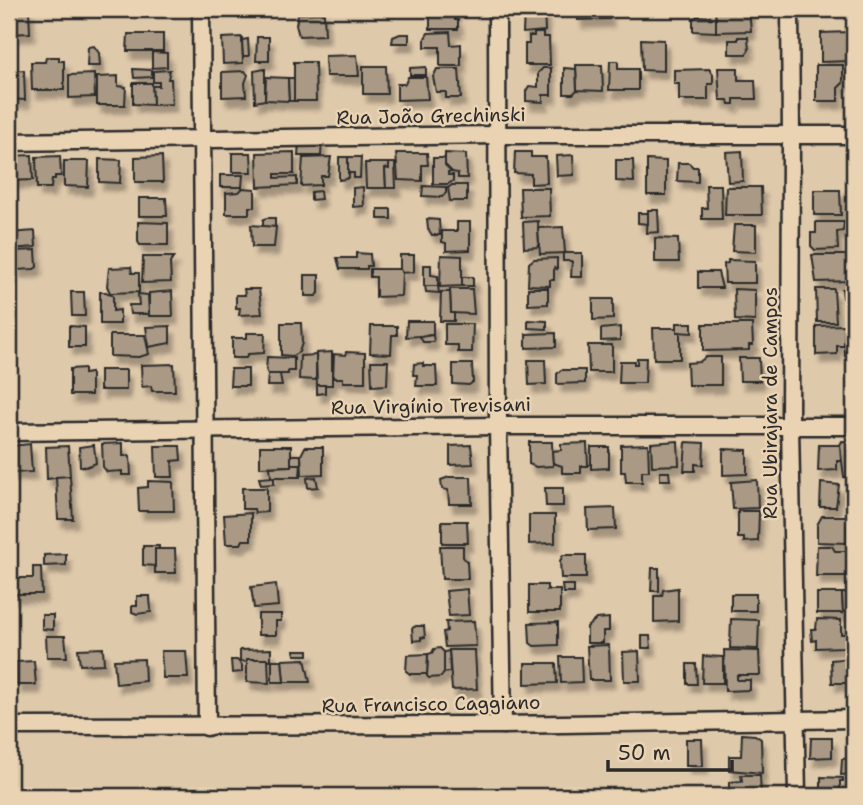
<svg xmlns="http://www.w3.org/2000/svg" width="863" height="805" viewBox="0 0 863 805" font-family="'Shantell Sans',sans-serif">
<defs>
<filter id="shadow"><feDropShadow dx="4.5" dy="8" stdDeviation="2" flood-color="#0004"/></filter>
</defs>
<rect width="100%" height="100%" fill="#dfc9ab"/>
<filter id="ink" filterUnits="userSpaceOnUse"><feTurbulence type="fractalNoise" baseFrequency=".0143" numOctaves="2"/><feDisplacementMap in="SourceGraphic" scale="14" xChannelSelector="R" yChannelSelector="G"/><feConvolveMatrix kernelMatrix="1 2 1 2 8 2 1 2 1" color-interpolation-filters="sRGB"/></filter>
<g filter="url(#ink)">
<g fill="#aa9a85" stroke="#2b2b2b" stroke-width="2" filter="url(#shadow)">
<polygon points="9,9 29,9 30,33 9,34"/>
<polygon points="314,9 324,9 324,13 314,14"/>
<polygon points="433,9 456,9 452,13 432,13"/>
<polygon points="524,9 544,9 545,31 523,33"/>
<polygon points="577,9 608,9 609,19 578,20"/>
<polygon points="715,9 749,9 751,31 716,32"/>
<polygon points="324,13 325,35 299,36 296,25 298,14"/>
<polygon points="430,13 455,13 455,20 458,20 458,29 430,29"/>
<polygon points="697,16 716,17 716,32 693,31 693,19"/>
<polygon points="450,32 451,45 461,44 461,66 440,66 440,47 425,47 425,38 428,33"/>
<polygon points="849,32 850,61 821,62 821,33"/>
<polygon points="534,33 543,33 543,37 549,37 550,65 525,65 525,44 529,44 529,36 534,36"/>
<polygon points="128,34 163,34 163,51 127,51"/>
<polygon points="400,34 409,34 409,43 392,43 393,37"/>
<polygon points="242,37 243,63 223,64 222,38"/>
<polygon points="257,37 269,37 269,61 256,61"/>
<polygon points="738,37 748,37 749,50 746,54 729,54 729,40 738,40"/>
<polygon points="248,39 249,56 243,56 242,40"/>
<polygon points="641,39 664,40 664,71 642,70"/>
<polygon points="94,46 99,53 100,66 87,66 88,47"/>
<polygon points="152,52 167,53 167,67 152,68"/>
<polygon points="357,55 359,76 326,76 325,56"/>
<polygon points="46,57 59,57 59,61 64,61 64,90 32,90 31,62 45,62"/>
<polygon points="610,61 618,61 618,69 638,69 638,90 609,90"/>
<polygon points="294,62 315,62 316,101 294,101"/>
<polygon points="576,65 602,65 603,91 577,90"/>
<polygon points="816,65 843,65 843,83 838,88 838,101 816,101"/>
<polygon points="363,66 386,66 387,94 363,94"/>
<polygon points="426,67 426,75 410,75 410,68"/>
<polygon points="543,68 551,68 551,95 543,95 543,102 526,101 526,91 529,86 538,87 538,73"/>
<polygon points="564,68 576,69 577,90 573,94 564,94"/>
<polygon points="718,68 738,68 738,80 755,80 756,99 734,99 734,104 729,104 728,100 720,100"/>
<polygon points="133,69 152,70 152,77 134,78"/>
<polygon points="265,69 265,100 255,102 254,71"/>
<polygon points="437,69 459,69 461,98 446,98 446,92 436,92 433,77"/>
<polygon points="710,69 713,74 713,84 708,84 708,100 679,100 679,84 674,84 674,70"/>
<polygon points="24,70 25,100 9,99 9,71"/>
<polygon points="170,70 168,79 171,79 172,104 153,105 152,86 159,86 159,82 153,82 153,71"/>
<polygon points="245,71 248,75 245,83 246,96 222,97 222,72"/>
<polygon points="94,74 95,97 69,98 69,75"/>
<polygon points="118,76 118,86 126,87 125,105 97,105 97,77"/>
<polygon points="266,77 288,78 289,101 265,100"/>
<polygon points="408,77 426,77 428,99 397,100 397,84 405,84"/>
<polygon points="288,78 294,78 294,101 289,101"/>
<polygon points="133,83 152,83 153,105 133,104"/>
<polygon points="322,140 321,156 298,156 299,141"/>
<polygon points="742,151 743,181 728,182 726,152"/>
<polygon points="294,152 294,174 275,174 275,178 297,177 297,185 258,187 257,153"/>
<polygon points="515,152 531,152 531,157 546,157 547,183 531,184 531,174 514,173"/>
<polygon points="232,153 251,153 252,172 232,172"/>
<polygon points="396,153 427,153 428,165 422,165 422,181 398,180"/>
<polygon points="445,153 466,154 467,178 458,178 458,173 452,172 445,165"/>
<polygon points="32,155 33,180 9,181 9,156"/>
<polygon points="573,155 574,175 557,176 556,156"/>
<polygon points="60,156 61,176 55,176 55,179 52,179 51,188 37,188 36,157"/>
<polygon points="162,156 163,182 135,182 135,157"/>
<polygon points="331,157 328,176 321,176 321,185 301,186 303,158"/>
<polygon points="339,157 348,157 349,177 346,179 339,180"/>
<polygon points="348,157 361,157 360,178 354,178 354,173 348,173"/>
<polygon points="433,158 445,158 445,165 452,172 448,172 448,175 453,175 453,181 448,184 433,184"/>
<polygon points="99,159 121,160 120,183 99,182"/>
<polygon points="616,160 633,160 634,182 616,181"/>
<polygon points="647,160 666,161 666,195 647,195"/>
<polygon points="64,161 89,161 88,187 64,186"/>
<polygon points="365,163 389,163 389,169 385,168 386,188 366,188"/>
<polygon points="389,163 395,163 396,188 386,188 385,168 389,169"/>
<polygon points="678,163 689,163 693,167 698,167 698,182 677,181"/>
<polygon points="220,175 243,175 242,187 220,187"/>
<polygon points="452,185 467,185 467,201 450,201 448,188"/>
<polygon points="706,185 721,185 722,219 702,219 702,208 707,208"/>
<polygon points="423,186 446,187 446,193 442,197 422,196"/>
<polygon points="363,187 364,206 353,207 353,188"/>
<polygon points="726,187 761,187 762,215 725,215"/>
<polygon points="243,188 255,189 255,207 249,207 249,214 226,214 226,193 239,192"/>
<polygon points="520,188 549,188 550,216 521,217"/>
<polygon points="814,190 840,190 841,215 814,215"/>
<polygon points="320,191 321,199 311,200 311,192"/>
<polygon points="139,198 166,198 167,216 139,216"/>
<rect x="378" y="209" width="13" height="10"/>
<polygon points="648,210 658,210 659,232 647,233"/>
<polygon points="638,213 648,213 648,224 638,223"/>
<polygon points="266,218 275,218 275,227 263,227 263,220"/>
<polygon points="427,219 439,220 440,235 432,235 428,229"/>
<polygon points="538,221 539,247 524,248 523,222"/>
<polygon points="138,222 168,223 168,245 140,245 138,242"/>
<polygon points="457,222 470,222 470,250 446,251 446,243 442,242 442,231 457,231"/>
<polygon points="816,222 844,222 843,231 837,232 838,249 815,250 811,246 811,233 816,233"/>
<polygon points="251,225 276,227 274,247 252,247"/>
<polygon points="734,225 756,225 756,252 732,251"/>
<polygon points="563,227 565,253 540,254 538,228"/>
<polygon points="35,231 36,247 9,249 9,233"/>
<polygon points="655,238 678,239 679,262 655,262"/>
<polygon points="36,250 37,267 34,269 16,270 16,251"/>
<polygon points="356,253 370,254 371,266 367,266 367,269 340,269 337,258 356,258"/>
<polygon points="563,253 582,253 582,277 571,277 572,261 563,261"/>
<polygon points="400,255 414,255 414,272 400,273"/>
<polygon points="441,255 462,256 462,286 440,287"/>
<polygon points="812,255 853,255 853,281 816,282"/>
<polygon points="143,257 174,257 170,263 171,282 142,283"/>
<polygon points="557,258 557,269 554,268 554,280 550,280 550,286 528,285 529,263 534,259"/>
<polygon points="728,260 755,261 755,283 725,283 724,264 728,263"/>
<polygon points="424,265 431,265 431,275 438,276 438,286 424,286"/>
<polygon points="131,267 132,273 139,273 139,292 110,293 107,286 109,268"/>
<polygon points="370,269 400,269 402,273 401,296 376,297 376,277 370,277"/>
<polygon points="698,272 718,272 722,288 698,288"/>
<polygon points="305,275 319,275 319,293 316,296 305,296"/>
<rect x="462" y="277" width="11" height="9"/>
<polygon points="425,286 438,286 439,293 426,292"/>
<polygon points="528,288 548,288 548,304 528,305"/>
<polygon points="244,289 259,289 262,314 239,315 240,308 236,308 236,295 245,295"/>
<polygon points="450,289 472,289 474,314 451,313"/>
<polygon points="734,289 755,290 755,321 735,320"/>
<polygon points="816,289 834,289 836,322 817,322"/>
<polygon points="842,289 854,289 854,298 843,298"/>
<polygon points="172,291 173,316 149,316 149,293"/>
<polygon points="71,292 84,292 85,316 72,316"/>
<polygon points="100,292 106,292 113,296 113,311 120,310 120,324 100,324"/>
<polygon points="441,292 450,292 451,313 454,313 454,321 440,321"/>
<polygon points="138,294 148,295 149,314 130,314 129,305 139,305"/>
<polygon points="593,299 613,299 613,319 593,320"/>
<polygon points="528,320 547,321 547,329 528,328"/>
<polygon points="407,321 433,321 433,335 406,337"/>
<polygon points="281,323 301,323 302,343 299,352 292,356 281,355"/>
<polygon points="677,323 692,323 692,333 677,332"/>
<polygon points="445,324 473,324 472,352 458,352 458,345 445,345"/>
<polygon points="703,324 752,324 753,345 749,345 749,350 703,351"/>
<polygon points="845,325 844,346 837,346 837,354 816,355 816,326"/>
<rect x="845" y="325" width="9" height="31"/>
<polygon points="69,326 85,327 85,347 69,347"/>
<polygon points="170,326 170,343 149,347 146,327"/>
<polygon points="371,326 397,326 397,335 392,335 391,354 370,353"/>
<polygon points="620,327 620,340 601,341 601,329"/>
<polygon points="653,328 677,328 677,332 680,332 680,359 654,359"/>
<polygon points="247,333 265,333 264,353 248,354 246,358 232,358 232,338 247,338"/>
<polygon points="556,333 556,347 526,348 526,334"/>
<polygon points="110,335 145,335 149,354 139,357 110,356"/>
<polygon points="433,335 434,342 423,342 420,337"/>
<polygon points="588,345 612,345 612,372 589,372"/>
<polygon points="332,352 332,385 317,385 316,353"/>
<polygon points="346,352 365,353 365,382 343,382 343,378 333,378 334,354 345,355"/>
<polygon points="316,355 316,380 299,379 300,356"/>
<polygon points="267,357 294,358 294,371 288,371 288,374 268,374 266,370"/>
<polygon points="706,357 721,357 721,385 688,385 687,363 699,362"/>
<polygon points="637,358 646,358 645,383 619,383 620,361 634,361 634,364 637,364"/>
<polygon points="739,358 759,358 760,381 740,381"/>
<polygon points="528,360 545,360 546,384 529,385"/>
<polygon points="371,361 388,361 387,385 372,386"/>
<polygon points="423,363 423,366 436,366 437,386 416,386 417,375 413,375 414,364"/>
<polygon points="174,364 175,391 152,391 151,386 142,387 141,365"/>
<polygon points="453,364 472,364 473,382 469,385 453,384"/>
<polygon points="84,368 84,374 91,373 91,395 70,395 70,369"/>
<polygon points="231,369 248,369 248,386 230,386"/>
<rect x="100" y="370" width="26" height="20"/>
<polygon points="561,370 585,370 585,383 557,384 557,374"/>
<polygon points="268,374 280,374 282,386 267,386"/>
<polygon points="317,385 325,385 325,393 317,394"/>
<polygon points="678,441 679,465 652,466 651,443"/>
<polygon points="842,441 854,442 853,477 844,477 840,445"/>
<polygon points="529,442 552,442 553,466 536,467 529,464"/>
<polygon points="686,442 704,443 703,465 695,464 695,471 684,471"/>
<polygon points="123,443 123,456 130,456 131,475 122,475 122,471 107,472 103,467 102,444"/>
<polygon points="587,443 588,466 581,466 581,473 562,473 562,466 553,463 552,451 561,450 561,444"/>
<polygon points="30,444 32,472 11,473 11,446"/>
<polygon points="648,444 649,471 642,471 642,482 626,482 625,472 621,472 621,445"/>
<polygon points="94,445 96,463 86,467 80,466 79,447"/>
<polygon points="471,445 473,464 450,465 450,446"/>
<polygon points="819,445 840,445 841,461 837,461 837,470 818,471"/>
<polygon points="68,446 70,476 47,479 46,447"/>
<polygon points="155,446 180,446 181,460 172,461 173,477 156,477"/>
<polygon points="260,446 291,446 291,466 260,467"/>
<polygon points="305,447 323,447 323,474 302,475 301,455"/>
<polygon points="591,447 609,447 609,468 591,469"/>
<polygon points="723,449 747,450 747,474 723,475"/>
<rect x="291" y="455" width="10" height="9"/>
<polygon points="291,464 301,464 300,477 271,477 270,467 291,466"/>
<polygon points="660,472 669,472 670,480 660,480"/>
<polygon points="70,476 73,519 58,519 56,477"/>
<polygon points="274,477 274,484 261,485 259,478"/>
<polygon points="316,477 318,487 308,488 307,478"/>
<polygon points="449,477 471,477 472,504 449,504 448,490 442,489 441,480"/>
<polygon points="757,480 758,508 733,509 731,482"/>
<polygon points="148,481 173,482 174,511 139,511 138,488 148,487"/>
<polygon points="821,483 839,485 836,507 820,507"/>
<polygon points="242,488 267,488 267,512 255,513 254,509 242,509"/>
<polygon points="545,488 563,488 563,506 546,506"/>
<polygon points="615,508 616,529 588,530 587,509"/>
<polygon points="738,511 759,511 758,541 744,542 744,538 738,538"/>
<polygon points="251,513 251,540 243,540 241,544 226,544 224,515"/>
<polygon points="529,515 555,515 555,543 529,544"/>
<polygon points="822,516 851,516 851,526 847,526 847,543 817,542 817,525"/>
<polygon points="442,521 467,521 468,543 442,543"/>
<polygon points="143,546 159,546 159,549 155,549 155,566 143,565"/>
<polygon points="440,546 463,546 463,557 467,562 468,579 442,579"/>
<polygon points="817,546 832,546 835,551 847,551 848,576 816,576"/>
<polygon points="155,549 175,549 176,573 155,573"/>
<polygon points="66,554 66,565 44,566 44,555"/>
<polygon points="563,555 586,555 586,578 561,578 560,561"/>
<polygon points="848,556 854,556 854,573 848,574"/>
<polygon points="33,567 41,567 42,594 11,594 11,578 33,578"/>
<polygon points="652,568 659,568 659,591 651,591"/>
<polygon points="276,584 278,606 254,608 251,587"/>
<polygon points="529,585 547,585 547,590 560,590 560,612 529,612"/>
<polygon points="562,585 574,585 574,593 563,593"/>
<polygon points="678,588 678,621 654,622 654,596 662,596 663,590"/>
<polygon points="467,589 469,615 449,616 446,591"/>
<polygon points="817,593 842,593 843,613 817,613"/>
<polygon points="842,593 854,593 854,610 847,610 843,613"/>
<rect x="731" y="594" width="25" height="17"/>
<polygon points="137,596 150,596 151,612 137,614 132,612 132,606 137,606"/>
<polygon points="258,614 281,614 281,621 276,621 276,635 258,635"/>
<polygon points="42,615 53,615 53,630 42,629"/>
<polygon points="609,618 609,631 603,631 603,643 587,643 587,627 596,619"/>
<polygon points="731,619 759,620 758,649 730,648"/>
<polygon points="817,619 841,620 841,634 847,634 850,637 850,643 844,647 816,648 816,640 812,641 811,629 816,629"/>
<polygon points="474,621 476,646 445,647 443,632 447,631 446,622"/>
<polygon points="558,622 558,645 534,646 530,643 529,623"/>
<polygon points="416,626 424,626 425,638 421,637 421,640 413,641 412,628"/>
<polygon points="46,636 65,636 67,657 47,657"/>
<polygon points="642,636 650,636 651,648 642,648"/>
<polygon points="609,645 610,680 589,680 587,646"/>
<polygon points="103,648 104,664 80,665 78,649"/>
<polygon points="440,648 444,652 444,673 441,677 429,678 427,676 428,654 432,653 434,649"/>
<polygon points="271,649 271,660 247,659 247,662 240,661 240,650"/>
<polygon points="294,650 308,650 308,655 295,655"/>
<polygon points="449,650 475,650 477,689 452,690"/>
<polygon points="724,650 759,651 760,675 737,675 737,680 750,680 750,690 725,691"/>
<polygon points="161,651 186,651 188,678 163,678"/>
<polygon points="449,651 450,672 444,673 444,652"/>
<polygon points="639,651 640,681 624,681 623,652"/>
<polygon points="428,654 427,674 410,674 406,671 407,655"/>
<polygon points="703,656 723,657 723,683 702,683"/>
<polygon points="560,657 581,657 582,682 561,683"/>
<polygon points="851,658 852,683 832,683 831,660"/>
<polygon points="144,659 145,681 116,684 114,660"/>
<polygon points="247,659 268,659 269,683 247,682"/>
<polygon points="305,659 310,682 284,682 282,660"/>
<polygon points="231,660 237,660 242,665 242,672 232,673"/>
<polygon points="272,660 282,660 284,682 272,682"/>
<polygon points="34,661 36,685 17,685 16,662"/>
<polygon points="525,663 556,663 557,683 525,684"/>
<polygon points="687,664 696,664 697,684 687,684"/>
<polygon points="742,734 755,735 761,739 762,773 729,770 729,756 741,756"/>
<polygon points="811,738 832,738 832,757 810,758"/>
<polygon points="686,739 702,739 703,766 686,766"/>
<polygon points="854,758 854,774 841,775 842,759"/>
<polygon points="741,775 760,775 761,796 735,796 735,791 729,791 729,782 742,781"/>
<polygon points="821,777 843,778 843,781 840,781 840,796 821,796"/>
</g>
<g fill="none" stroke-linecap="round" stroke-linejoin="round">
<defs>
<g id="minor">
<polyline points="201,9 207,727"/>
<polyline points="497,9 498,426 503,725"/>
<polyline points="790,9 791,135 790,425 797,796"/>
<polyline points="9,142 498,135 854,135"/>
<polyline points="9,432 498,426 854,426"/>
<polyline points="9,726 503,725 854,719"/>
</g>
</defs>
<use href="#minor" stroke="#2b2b2b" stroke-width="21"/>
<use href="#minor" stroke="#ead3b3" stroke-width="16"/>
</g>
</g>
<g text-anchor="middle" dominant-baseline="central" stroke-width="5" stroke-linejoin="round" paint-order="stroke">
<g font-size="19" fill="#2b2b2b" stroke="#ead3b3">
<text transform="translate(431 116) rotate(-1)">Rua João Grechinski</text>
<text transform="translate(770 403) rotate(-90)">Rua Ubirajara de Campos</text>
<text transform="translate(431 406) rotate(-1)">Rua Virgínio Trevisani</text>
<text transform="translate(431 704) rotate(-1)">Rua Francisco Caggiano</text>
</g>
</g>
<rect width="863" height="805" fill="none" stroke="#ead3b3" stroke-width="35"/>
<rect x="18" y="18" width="828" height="770" fill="none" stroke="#2b2b2b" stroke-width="2.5" filter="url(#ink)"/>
<path d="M608 760v10h124v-10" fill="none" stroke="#2b2b2b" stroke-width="3.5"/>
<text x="618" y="760" font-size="21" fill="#2b2b2b" stroke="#ead3b3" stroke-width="5" paint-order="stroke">50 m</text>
</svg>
